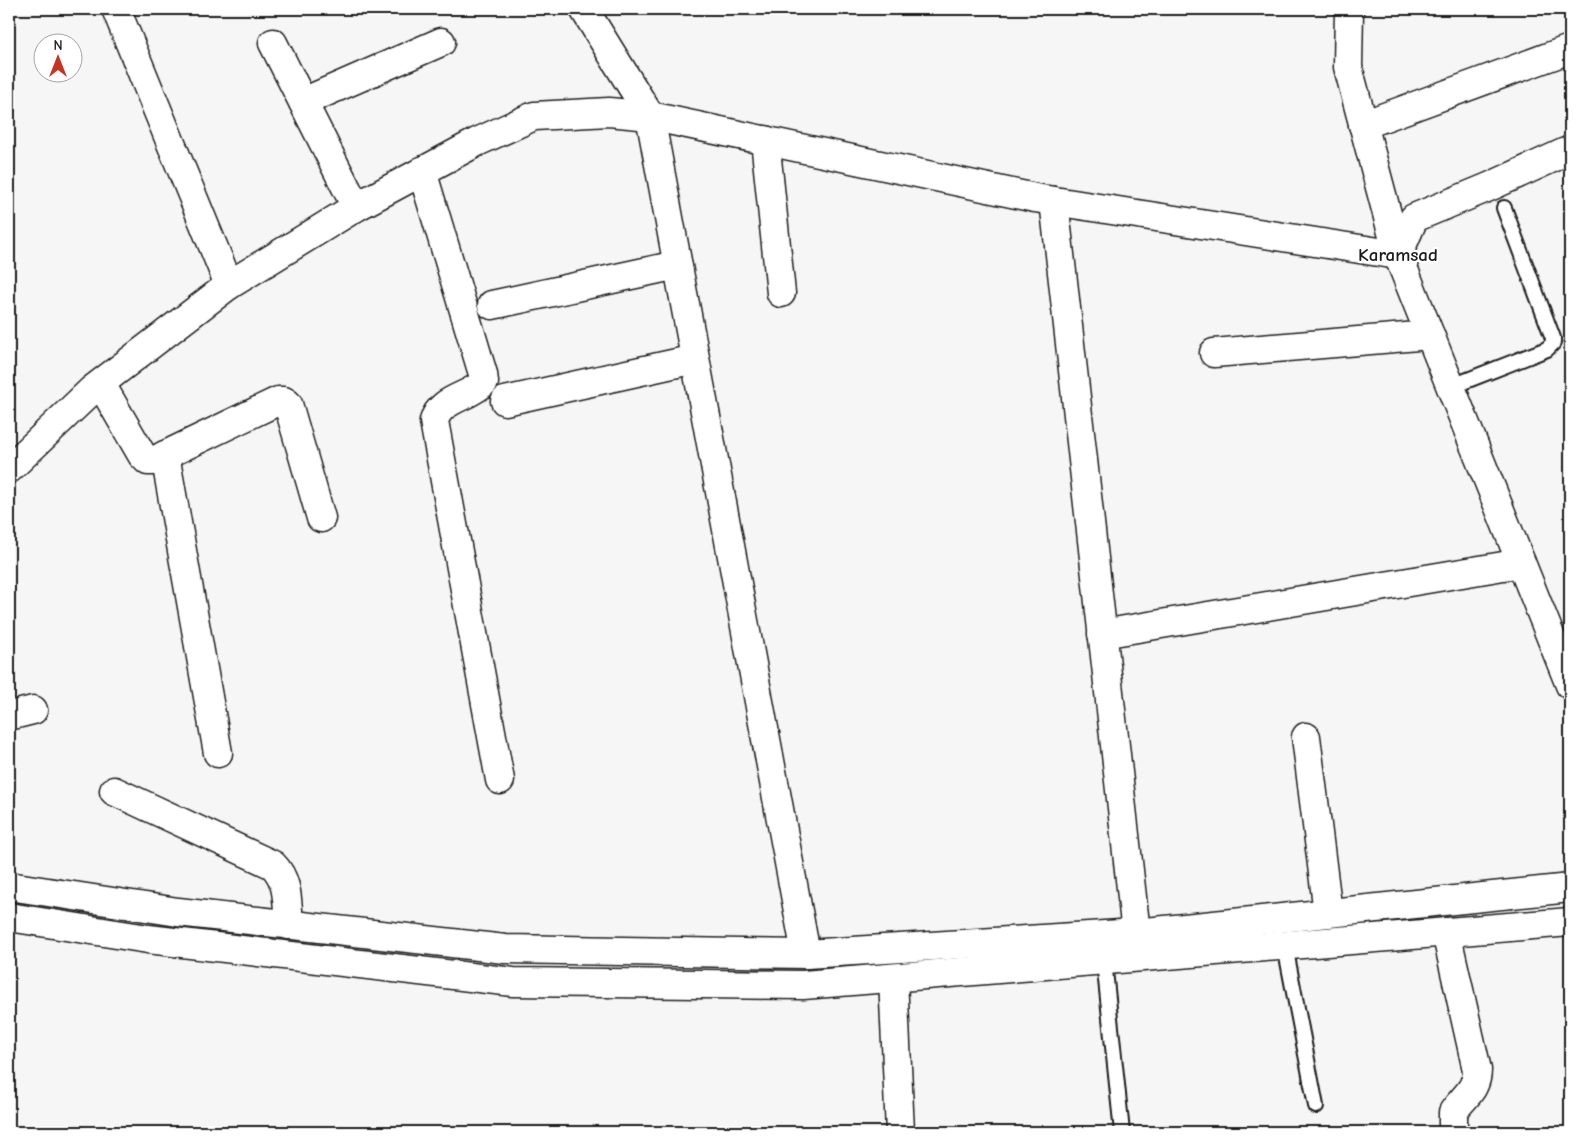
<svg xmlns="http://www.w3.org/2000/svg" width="1579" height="1141" viewBox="0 0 1579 1141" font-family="'Comic Neue',sans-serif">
<rect width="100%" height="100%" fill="#f6f6f6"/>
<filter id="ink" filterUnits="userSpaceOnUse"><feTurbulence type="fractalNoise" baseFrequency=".02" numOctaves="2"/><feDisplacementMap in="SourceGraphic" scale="10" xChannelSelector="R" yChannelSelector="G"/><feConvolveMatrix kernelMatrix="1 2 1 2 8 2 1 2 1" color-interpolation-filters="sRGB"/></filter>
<g filter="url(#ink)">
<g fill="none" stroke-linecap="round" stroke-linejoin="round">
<defs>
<g id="lane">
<polyline points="1450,387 1547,349 1553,343 1553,338 1504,208"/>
<polyline points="1285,946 1316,1106"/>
<polyline points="1104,961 1122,1132"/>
</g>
<g id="street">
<polyline points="116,9 229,285"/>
<polyline points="584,9 650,116 806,954"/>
<polyline points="273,43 356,207"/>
<polyline points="303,102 441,42"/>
<polyline points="1363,125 1570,49"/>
<polyline points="765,140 781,293"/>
<path d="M422 171 483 374 484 382C469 398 440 398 434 421L500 780"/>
<polyline points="1054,201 1136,933"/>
<polyline points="492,305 677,265"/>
<polyline points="1214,353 1430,335"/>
<polyline points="101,384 142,455 148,461 153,461 278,401 284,401 288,404 321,518"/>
<polyline points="505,401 695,359"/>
<polyline points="165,455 218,753"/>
<polyline points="9,469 93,389 229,285 356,207 477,142 534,116 609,112 650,116 1035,198 1398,255 1348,67 1349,9"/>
<polyline points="1102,634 1521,563"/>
<polyline points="9,716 33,710"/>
<polyline points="1306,737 1328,913"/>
<path d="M114 791 273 865C289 881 287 903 289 925"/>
<path d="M1446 932 1477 1070C1477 1090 1463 1097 1453 1112V1132"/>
<polyline points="893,978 900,1132"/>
</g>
<polyline id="secondary" points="1570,150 1489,187 1414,218 1398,255 1570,685"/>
<g id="primary">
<polyline points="9,886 178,912 505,949 806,954 1136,933 1570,888"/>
<polyline points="9,917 148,939 513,982 803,985 1570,922"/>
</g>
</defs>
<use href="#lane" stroke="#1c1c1c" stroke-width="18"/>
<use href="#street" stroke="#1c1c1c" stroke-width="31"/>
<use href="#secondary" stroke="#1c1c1c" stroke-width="31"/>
<use href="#primary" stroke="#1c1c1c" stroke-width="31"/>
<use href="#lane" stroke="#fff" stroke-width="14"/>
<use href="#street" stroke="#fff" stroke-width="28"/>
<use href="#secondary" stroke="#fff" stroke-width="28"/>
<use href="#primary" stroke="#fff" stroke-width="28"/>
</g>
</g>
<g text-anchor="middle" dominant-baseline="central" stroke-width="4.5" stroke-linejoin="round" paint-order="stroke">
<g font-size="19" font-weight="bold" fill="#1c1c1c" stroke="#fff">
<text x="1398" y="255">Karamsad</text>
</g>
</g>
<rect width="1579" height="1141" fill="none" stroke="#fff" stroke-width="30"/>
<rect x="15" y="15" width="1549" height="1111" fill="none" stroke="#1c1c1c" stroke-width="2" filter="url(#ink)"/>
<g transform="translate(58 58)"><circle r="24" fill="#ffffff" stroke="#a4a4a4"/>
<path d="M0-4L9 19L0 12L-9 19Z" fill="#c8321e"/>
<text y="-8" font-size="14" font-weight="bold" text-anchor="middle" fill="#1c1c1c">N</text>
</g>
</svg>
